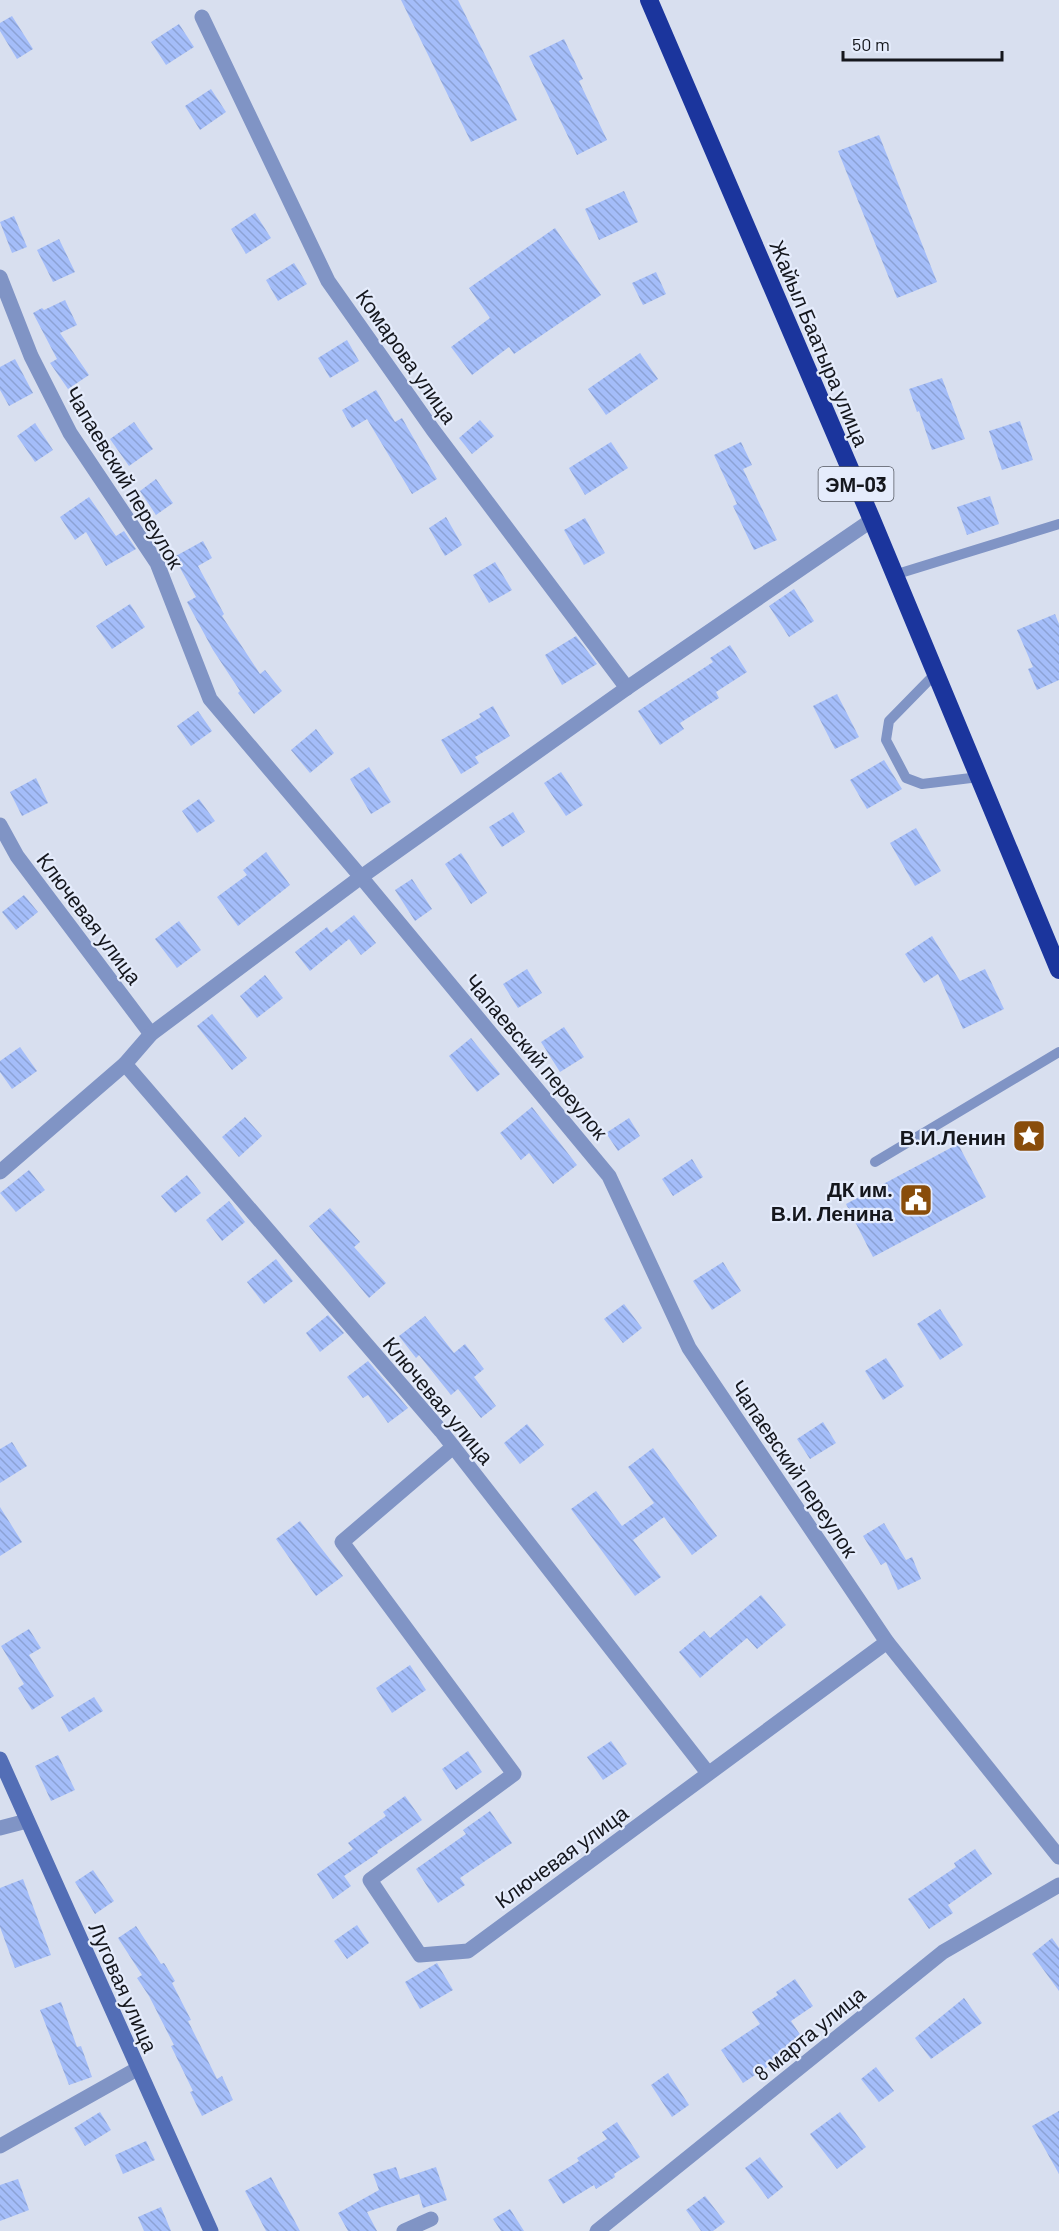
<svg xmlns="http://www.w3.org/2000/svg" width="1059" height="2231" viewBox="0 0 1059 2231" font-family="Barlow,sans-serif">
<defs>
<pattern id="building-back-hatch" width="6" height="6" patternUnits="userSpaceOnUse" patternTransform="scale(1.5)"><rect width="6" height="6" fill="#a4bdf9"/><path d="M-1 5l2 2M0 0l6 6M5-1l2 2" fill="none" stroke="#8ca2d5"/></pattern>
</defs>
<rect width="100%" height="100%" fill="#d8dfef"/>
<g fill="url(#building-back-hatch)">
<polygon points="401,0 458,0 517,120 471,142"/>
<polygon points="12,16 33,49 17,59 0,31 0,23"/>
<polygon points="179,24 194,47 166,65 151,42"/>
<polygon points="564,39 583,79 579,81 607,140 577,155 529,56"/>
<polygon points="211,89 226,112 200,130 185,106"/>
<polygon points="879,135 937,282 897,298 838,151"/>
<polygon points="624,191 638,222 599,240 585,209"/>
<polygon points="255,213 271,238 246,254 231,229"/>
<polygon points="14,216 27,247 12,253 0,222"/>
<polygon points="555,228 601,295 514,354 509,347 472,375 451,347 490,318 469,288"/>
<polygon points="59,239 75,272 53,282 37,250"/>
<polygon points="294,263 307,284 278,301 266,280"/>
<polygon points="656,272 666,294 643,305 632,283"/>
<polygon points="65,300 77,325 60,333 89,375 68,389 50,363 57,359 33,313 42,308 44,310"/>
<polygon points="347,340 359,361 330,378 318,358"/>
<polygon points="640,353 658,379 606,415 588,389"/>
<polygon points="15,359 33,393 9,406 0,390 0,367"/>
<polygon points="942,378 965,439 932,450 919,411 917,412 909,389"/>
<polygon points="376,390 395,422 402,418 437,479 412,494 367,419 352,428 342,410"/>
<polygon points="480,420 494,436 472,454 459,438"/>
<polygon points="1020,421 1033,460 1002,470 989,431"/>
<polygon points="134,422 153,449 129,466 110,439"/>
<polygon points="35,423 53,450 35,462 17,436"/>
<polygon points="611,442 628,468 585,495 569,468"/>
<polygon points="741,442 752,465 743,469 777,540 754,550 733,506 737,504 714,455"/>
<polygon points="156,479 173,503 156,515 140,491"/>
<polygon points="990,496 999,524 967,535 957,507"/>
<polygon points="89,497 116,536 124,531 136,549 106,566 86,532 75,540 60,517"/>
<polygon points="446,517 462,545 445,556 429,528"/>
<polygon points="585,518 605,553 584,565 564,530"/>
<polygon points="203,541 212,558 198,566 224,614 222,616 260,674 265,670 282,691 254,714 238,693 240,691 213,650 187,602 196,597 174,557"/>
<polygon points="495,562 512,590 489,603 473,575"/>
<polygon points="794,589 814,621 789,637 769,606"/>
<polygon points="130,604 145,627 112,649 96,626"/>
<polygon points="1055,614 1059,624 1059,680 1037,690 1028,669 1033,667 1017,630"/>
<polygon points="576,636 597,664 562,685 545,655"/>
<polygon points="730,645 747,672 716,692 719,698 680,723 684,729 660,745 638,711 713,662 710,658"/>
<polygon points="837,694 859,737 835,749 813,706"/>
<polygon points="493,706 510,736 475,757 479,763 461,774 441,740 481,717 479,714"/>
<polygon points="198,711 212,731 191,746 177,726"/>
<polygon points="316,729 334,753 310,773 291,750"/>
<polygon points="884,760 902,789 867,809 850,780"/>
<polygon points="369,767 391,802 371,814 350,779"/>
<polygon points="561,772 583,805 566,816 544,783"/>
<polygon points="36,778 48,803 22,816 10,792"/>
<polygon points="199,799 215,821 197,833 182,811"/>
<polygon points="513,812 525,832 502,847 489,827"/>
<polygon points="916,828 941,871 915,886 890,843"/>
<polygon points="266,852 290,885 238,926 217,897 247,875 243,870"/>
<polygon points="461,853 487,893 471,904 445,864"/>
<polygon points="412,879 432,909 415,921 395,890"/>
<polygon points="24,895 38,912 16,930 2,912"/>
<polygon points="354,915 376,943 361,955 349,939 310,971 295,952 327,927 331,933"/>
<polygon points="179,921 201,950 177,968 155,939"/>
<polygon points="932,936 960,981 985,969 1004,1009 963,1029 938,974 924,983 905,954"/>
<polygon points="527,969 542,993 518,1008 503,984"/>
<polygon points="265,975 283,998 257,1018 240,996"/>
<polygon points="212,1014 247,1058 232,1070 197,1026"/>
<polygon points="564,1027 584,1057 560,1072 541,1042"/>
<polygon points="471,1038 500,1074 477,1092 449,1056"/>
<polygon points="20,1047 37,1071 12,1089 0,1072 0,1061"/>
<polygon points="532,1107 577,1165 553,1184 529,1153 521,1160 500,1133"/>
<polygon points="245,1117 262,1136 239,1157 222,1137"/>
<polygon points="629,1118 640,1136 618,1151 606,1133"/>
<polygon points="958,1144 986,1197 873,1257 846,1204"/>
<polygon points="692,1159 703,1177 673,1196 662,1179"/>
<polygon points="29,1170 45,1190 16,1212 0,1193"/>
<polygon points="187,1175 201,1193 175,1213 161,1196"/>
<polygon points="229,1201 245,1222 222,1241 206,1220"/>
<polygon points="330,1208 360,1242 354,1247 386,1283 369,1298 309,1226"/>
<polygon points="276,1259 293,1281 264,1304 247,1282"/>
<polygon points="723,1262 741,1291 712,1310 693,1281"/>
<polygon points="624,1304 642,1328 623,1343 604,1319"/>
<polygon points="940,1309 963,1345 940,1360 917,1324"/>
<polygon points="328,1315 344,1333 320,1352 306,1333"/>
<polygon points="425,1316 454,1353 465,1344 484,1369 474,1377 496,1406 481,1418 458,1389 451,1395 419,1355 416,1358 399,1336"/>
<polygon points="886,1358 904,1386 883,1400 865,1371"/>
<polygon points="368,1361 408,1408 388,1423 368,1395 363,1398 347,1377"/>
<polygon points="823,1422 836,1443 810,1459 797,1439"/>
<polygon points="527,1424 544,1445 520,1464 504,1443"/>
<polygon points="12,1442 27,1466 0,1483 0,1449"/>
<polygon points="653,1448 717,1536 692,1555 664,1517 633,1540 661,1577 635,1596 571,1509 596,1491 622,1526 654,1503 628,1467"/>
<polygon points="0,1507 22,1542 0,1556"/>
<polygon points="300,1521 343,1576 316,1596 276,1539"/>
<polygon points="884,1523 906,1560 912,1557 921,1579 898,1590 886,1562 881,1565 863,1536"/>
<polygon points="761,1595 786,1625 757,1649 747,1638 700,1678 679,1652 704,1631 710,1638"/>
<polygon points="29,1629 41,1648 29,1655 54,1696 32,1710 18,1688 24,1684 1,1646"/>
<polygon points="410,1665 426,1690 392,1713 376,1688"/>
<polygon points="94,1697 103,1711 69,1732 61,1717"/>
<polygon points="611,1741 627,1764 603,1780 587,1757"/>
<polygon points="468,1751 482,1772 456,1790 442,1769"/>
<polygon points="58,1755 75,1790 51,1801 35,1766"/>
<polygon points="405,1796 422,1820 377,1851 378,1853 344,1876 351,1886 333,1899 317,1874 353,1849 348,1843 386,1816 383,1812"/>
<polygon points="490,1811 512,1843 460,1878 465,1885 438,1903 416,1869 466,1834 463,1830"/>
<polygon points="975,1849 992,1874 948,1905 953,1913 929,1929 908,1899 956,1867 954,1863"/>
<polygon points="93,1870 114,1901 95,1914 75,1882"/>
<polygon points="23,1879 51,1955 15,1968 0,1927 0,1888"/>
<polygon points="357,1925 369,1943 347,1959 334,1941"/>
<polygon points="136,1926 161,1964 164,1963 175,1981 172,1983 191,2020 188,2021 217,2079 222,2076 233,2100 202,2116 190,2092 193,2091 171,2046 174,2045 149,1996 137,1978 142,1975 118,1938"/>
<polygon points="1052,1938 1059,1948 1059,1991 1032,1954"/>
<polygon points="437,1963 453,1990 420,2009 405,1982"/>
<polygon points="795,1979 813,2006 791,2021 805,2042 743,2083 721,2050 760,2024 752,2012 778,1995 776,1992"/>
<polygon points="964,1998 982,2023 931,2059 915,2038"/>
<polygon points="61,2002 77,2047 81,2046 92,2077 69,2085 40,2010"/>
<polygon points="876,2067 894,2091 879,2102 861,2079"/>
<polygon points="668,2073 689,2105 672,2117 651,2085"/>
<polygon points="1059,2111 1059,2174 1032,2126"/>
<polygon points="100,2112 111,2130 85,2146 74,2128"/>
<polygon points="840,2112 866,2147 837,2169 810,2134"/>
<polygon points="617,2122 640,2157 614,2174 615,2177 596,2189 594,2185 563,2204 548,2180 579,2161 577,2158 607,2139 602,2132"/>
<polygon points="146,2141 155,2160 123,2174 115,2155"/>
<polygon points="760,2157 783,2187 768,2199 745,2168"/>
<polygon points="396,2167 400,2179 436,2167 447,2200 423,2208 419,2194 367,2212 377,2231 348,2231 338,2213 379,2190 373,2174"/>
<polygon points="271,2177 300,2231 266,2231 245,2191"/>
<polygon points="18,2179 29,2210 0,2221 0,2185"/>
<polygon points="705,2196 725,2222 713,2231 701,2231 686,2210"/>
<polygon points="161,2207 171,2231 144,2231 138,2217"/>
<polygon points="510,2209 524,2231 501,2231 493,2219"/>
</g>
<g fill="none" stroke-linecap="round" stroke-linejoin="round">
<g stroke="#8094c5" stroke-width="10">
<polyline points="894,575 1059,524"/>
<polyline points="935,674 889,721 886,740 906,778 922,784 979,777"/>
<polyline points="875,1162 1059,1052"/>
</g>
<g stroke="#8094c5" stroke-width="15">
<polyline points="202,17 328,281 433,430 627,688"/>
<polyline points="0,277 31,356 70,433 157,563 210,699 361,877 609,1176 689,1348 887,1642 1059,1857"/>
<polyline points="0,825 17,856 151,1034"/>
<polyline points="125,1064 441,1431 708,1773"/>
<polyline points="0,1172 125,1064 151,1034 361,877 627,688 872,520"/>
<polyline points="453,1447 342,1542 514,1774 370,1880 420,1955 468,1951 887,1642"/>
<polyline points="0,1828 27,1821"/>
<polyline points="0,2146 137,2069"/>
<polyline points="404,2231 431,2219"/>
<polyline points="597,2231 943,1952 1059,1885"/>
</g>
<polyline stroke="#536eb6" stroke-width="15" points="0,1759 211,2231"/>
<polyline stroke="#1b359d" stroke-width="18" points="649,0 872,520 1059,970"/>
</g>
<defs>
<symbol id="sight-square" viewBox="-11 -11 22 22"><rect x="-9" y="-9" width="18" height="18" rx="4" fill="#894d0b" stroke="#e5ecfc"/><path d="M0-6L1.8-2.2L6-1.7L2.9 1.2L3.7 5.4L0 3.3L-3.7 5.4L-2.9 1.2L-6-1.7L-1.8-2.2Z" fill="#fff"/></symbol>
<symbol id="civic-square" viewBox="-11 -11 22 22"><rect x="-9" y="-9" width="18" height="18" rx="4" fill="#894d0b" stroke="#e5ecfc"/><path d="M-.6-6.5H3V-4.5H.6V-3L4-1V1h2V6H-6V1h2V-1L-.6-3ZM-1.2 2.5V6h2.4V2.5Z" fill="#fff"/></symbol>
</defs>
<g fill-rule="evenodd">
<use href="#sight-square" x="1010" y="1117" width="38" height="38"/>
<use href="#civic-square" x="897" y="1181" width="38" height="38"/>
</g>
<g text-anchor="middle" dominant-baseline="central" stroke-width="4.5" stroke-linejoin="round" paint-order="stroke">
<rect fill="#e5ecfc" stroke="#535760" stroke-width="1.5" x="818.5" y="467" width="75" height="34" rx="4.5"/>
<g font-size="20" font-weight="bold" fill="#15171d">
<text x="856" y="484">ЭМ-03</text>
</g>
<g font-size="21" fill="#15171d" stroke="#e5ecfc">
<text transform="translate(820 343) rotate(67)">Жайыл Баатыра улица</text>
<text transform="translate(407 356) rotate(55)">Комарова улица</text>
<text transform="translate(125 477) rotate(59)">Чапаевский переулок</text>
<text transform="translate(90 918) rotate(53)">Ключевая улица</text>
<text transform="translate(537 1056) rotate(50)">Чапаевский переулок</text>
<text transform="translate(439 1400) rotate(50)">Ключевая улица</text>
<text transform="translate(795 1468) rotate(56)">Чапаевский переулок</text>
<text transform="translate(561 1856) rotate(-36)">Ключевая улица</text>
<text transform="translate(124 1987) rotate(66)">Луговая улица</text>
<text transform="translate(809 2033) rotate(-39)">8 марта улица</text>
</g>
<g font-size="21" font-weight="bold" fill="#15171d" stroke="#e5ecfc" text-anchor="end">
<text x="1006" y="1136">В.И.Ленин</text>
<text x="893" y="1188">ДК им.<tspan x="893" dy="24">В.И. Ленина</tspan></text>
</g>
</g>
<path d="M843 51v9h159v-9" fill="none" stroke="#15171d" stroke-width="3"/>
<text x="852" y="51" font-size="18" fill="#15171d" stroke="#e5ecfc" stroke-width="4.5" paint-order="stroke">50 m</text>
</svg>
